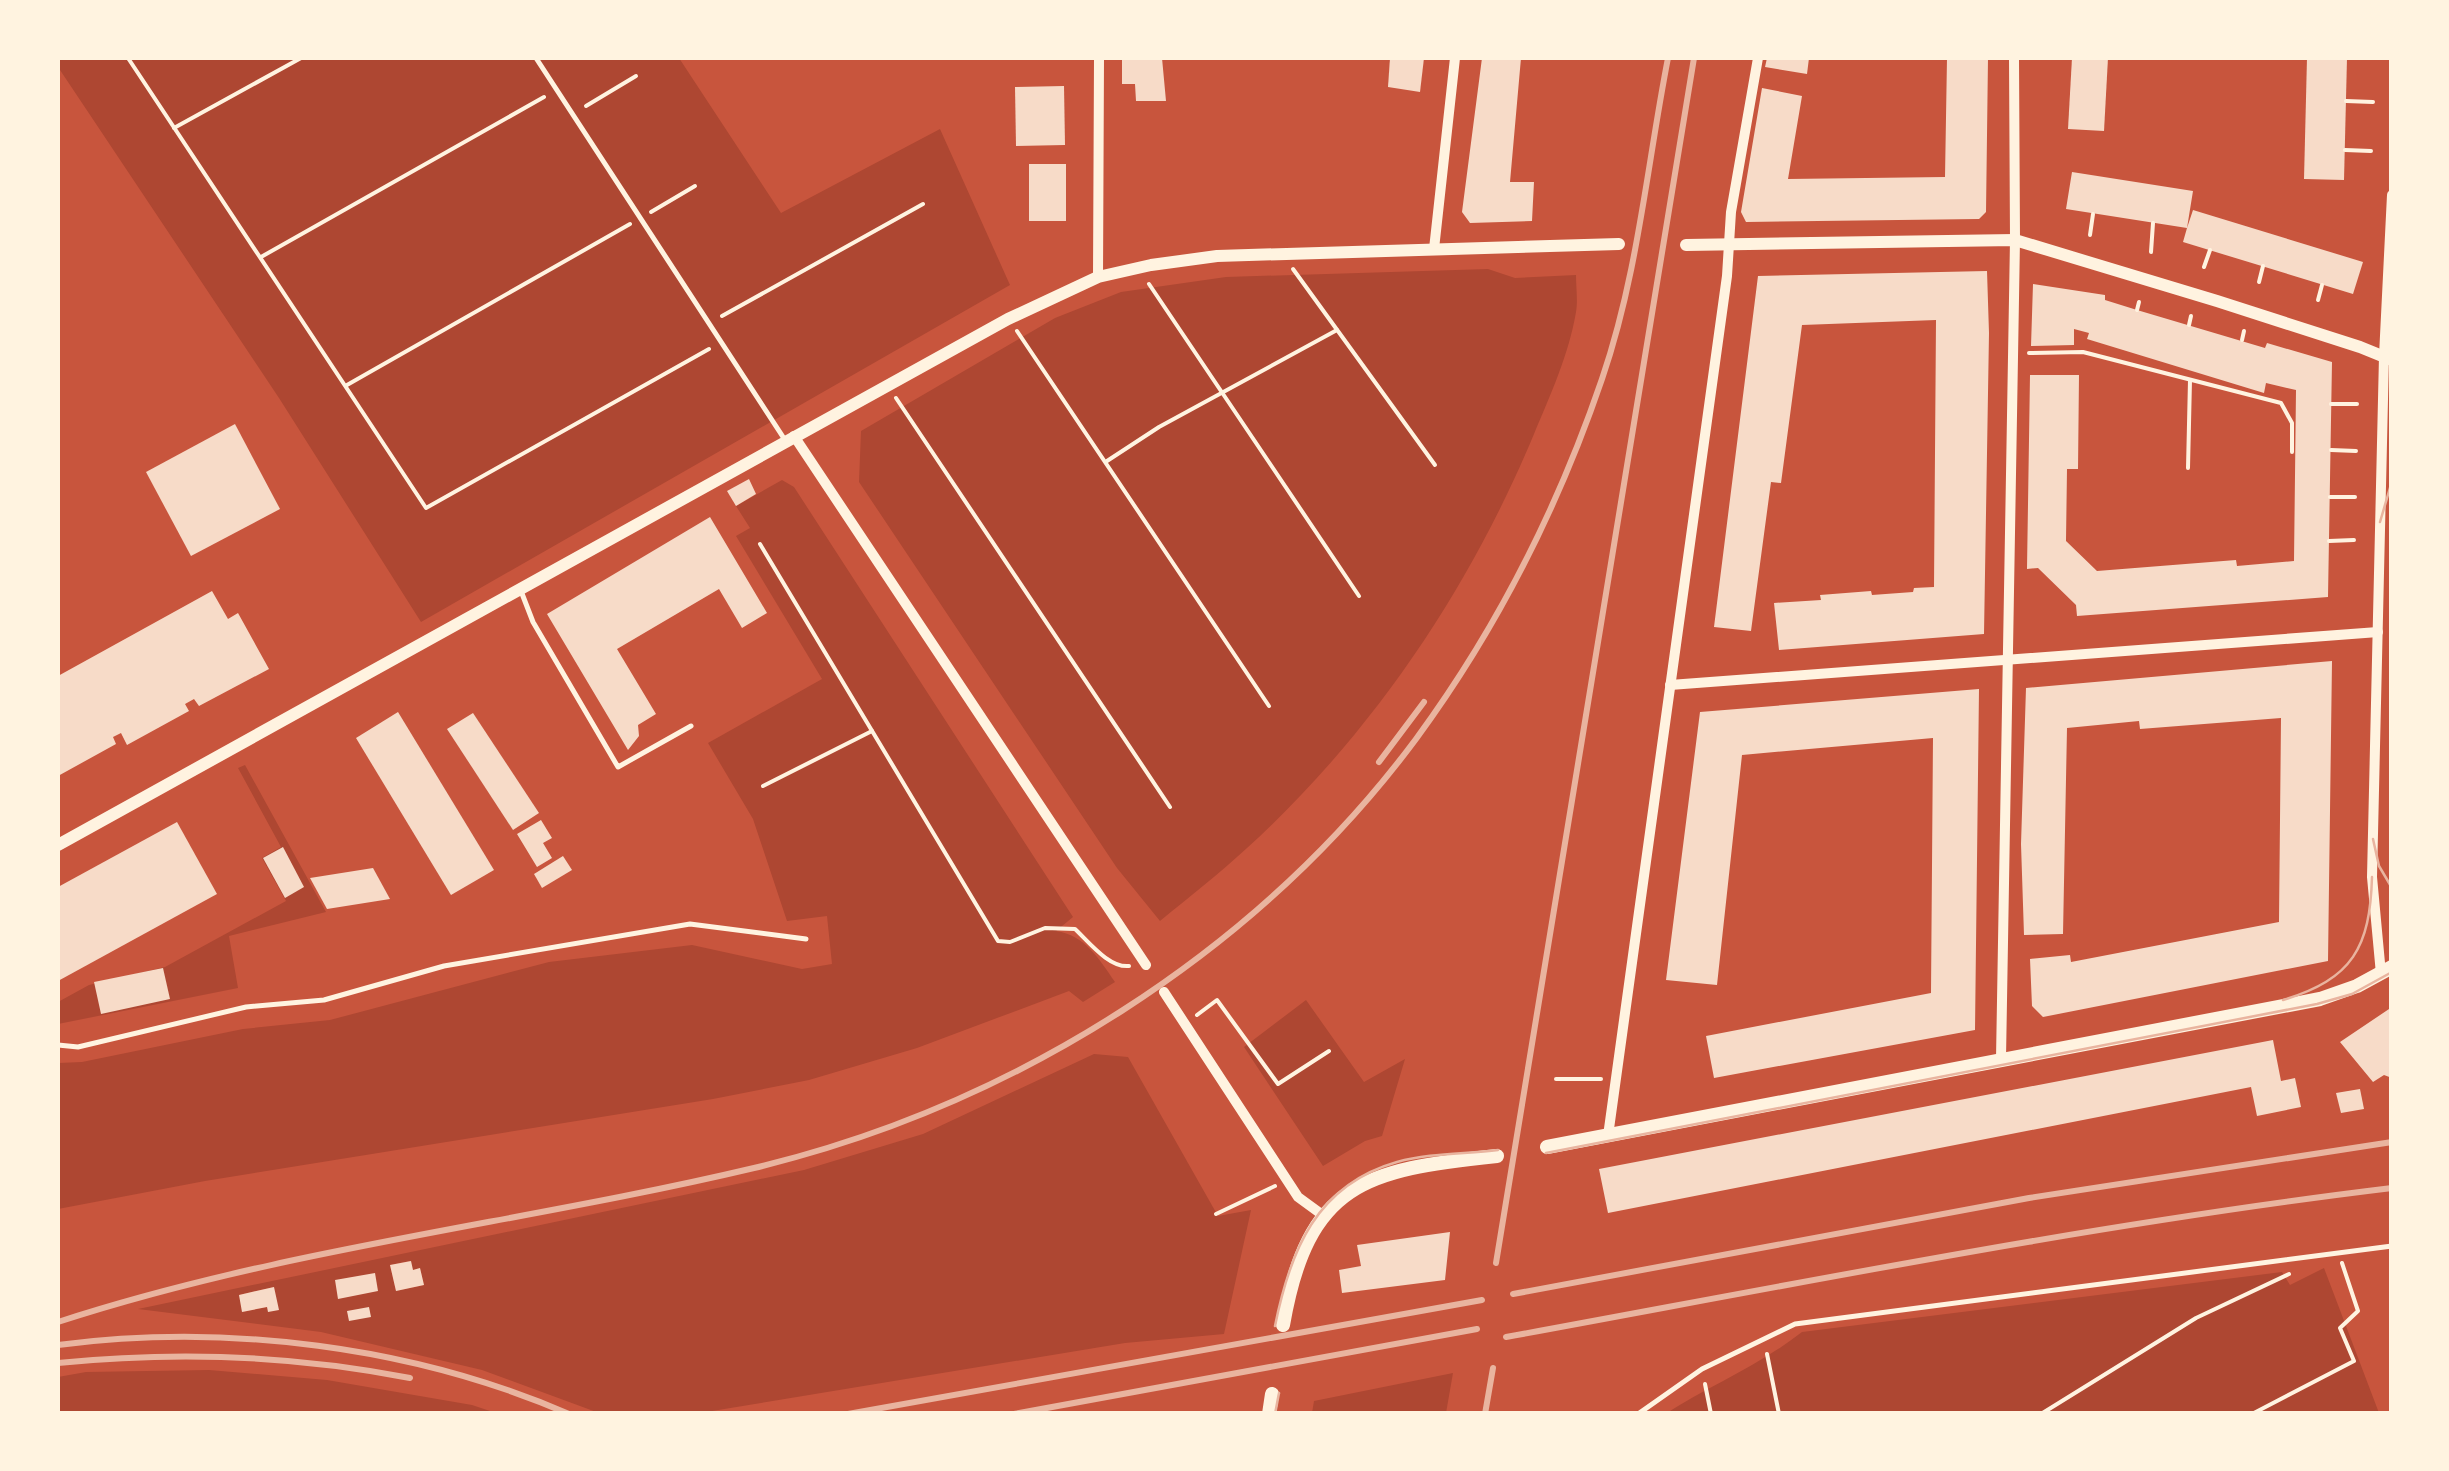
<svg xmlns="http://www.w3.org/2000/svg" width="2449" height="1471" viewBox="0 0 2449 1471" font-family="'Roboto Condensed',sans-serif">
<rect width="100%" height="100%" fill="#c8553d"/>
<g fill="#ae4732" fill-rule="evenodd">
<polygon points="58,58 679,58 781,213 940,129 1010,285 421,622 279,398 58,67"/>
<path d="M1488 269 1515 278 1576 275C1576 287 1578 301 1576 312 1569 354 1550 396 1534 434 1469 590 1372 734 1247 848 1219 874 1189 897 1160 921L1117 868 859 482 861 431 1055 318 1121 292 1226 277Z"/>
<path d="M782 480 794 487 1073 917 1056 931C1085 935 1099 959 1115 982L1083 1002 1069 991 917 1048 809 1080 713 1099 205 1181 58 1209V1063L82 1062 243 1029 330 1020 549 962 692 945 802 969 832 964 827 916 787 921 753 819 708 743 822 679 736 536 750 528 736 506Z"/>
<polygon points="245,765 326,912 229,936 238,988 58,1024 58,1002 89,985 165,967 286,901 262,858 281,847 238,768"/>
<polygon points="1306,1000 1364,1082 1405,1059 1382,1136 1365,1141 1323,1166 1244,1047"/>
<path d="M1094 1054 1128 1057 1218 1216 1251 1210 1224 1334 1125 1343 700 1413H599L482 1370 321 1332 138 1309 804 1170 923 1134ZM410 1261 413 1270 420 1268 424 1285 396 1291 390 1265ZM274 1287 267 1307 243 1312 239 1295Z"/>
<path d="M2324 1268 2379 1413 1665 1414C1711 1385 1760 1365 1802 1332L2282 1272 2290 1285Z"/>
<polygon points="209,1370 327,1380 472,1405 496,1413 58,1413 58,1377 86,1372"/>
<polygon points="1453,1373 1446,1413 1312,1413 1314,1401"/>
</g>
<g fill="#f7dbc8">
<polygon points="1122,58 1162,58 1166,101 1136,101 1135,84 1122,84"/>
<polygon points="1390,58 1424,58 1420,92 1388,87"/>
<polygon points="1482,58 1521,58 1510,182 1534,182 1532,221 1470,223 1462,212"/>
<polygon points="1767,58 1809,58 1807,74 1765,67"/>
<polygon points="1947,58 1988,58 1986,212 1979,219 1746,222 1741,212 1762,88 1802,96 1788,179 1945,177"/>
<polygon points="2072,58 2108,58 2104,131 2068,129"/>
<polygon points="2307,58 2347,58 2344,180 2304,179"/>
<polygon points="1064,86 1065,145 1016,146 1015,87"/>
<rect x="1029" y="164" width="37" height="57"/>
<polygon points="2072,172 2193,191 2187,228 2193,210 2363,262 2353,294 2183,242 2187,228 2066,209"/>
<polygon points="1987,271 1989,333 1984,634 1779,650 1774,603 1821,600 1820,595 1871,591 1872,595 1913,592 1914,588 1934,587 1936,320 1802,325 1781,483 1771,482 1751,631 1714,627 1758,276"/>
<polygon points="2033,284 2105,295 2105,300 2137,310 2265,348 2267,343 2332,362 2328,597 2077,616 2076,605 2038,568 2027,569 2030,375 2079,375 2078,469 2067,469 2066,541 2097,571 2236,560 2237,566 2294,561 2296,390 2266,383 2264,393 2087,339 2089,333 2074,329 2074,345 2031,346"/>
<polygon points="235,424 280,509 191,556 146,472"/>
<polygon points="749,479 756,494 736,506 727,491"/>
<polygon points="710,517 767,613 742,628 719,589 617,649 656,714 638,725 639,736 628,750 547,614"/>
<polygon points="212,591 228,619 238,613 269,669 199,706 194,699 185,704 189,711 127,745 121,733 113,737 116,744 58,776 58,676"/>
<polygon points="2332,661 2328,961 2043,1017 2032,1006 2030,959 2070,955 2071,962 2279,922 2281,718 2140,729 2139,721 2067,728 2063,934 2024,935 2021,844 2026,688"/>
<polygon points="1979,689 1975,1030 1714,1078 1706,1036 1931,993 1933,738 1742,755 1717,985 1666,980 1700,712"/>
<polygon points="398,712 494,870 451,895 356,738"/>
<polygon points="473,713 539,813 513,830 447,729"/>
<polygon points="541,820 552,838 543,843 552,858 537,867 517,834"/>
<polygon points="177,822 217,894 58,981 58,887"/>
<polygon points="283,847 304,887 285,898 263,858"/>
<polygon points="563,856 572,870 542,888 534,874"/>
<polygon points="373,868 390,899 327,909 310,878"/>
<polygon points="163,968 170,999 101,1014 94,982"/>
<polygon points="2392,1007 2392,1078 2384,1075 2373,1082 2340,1042"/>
<polygon points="2273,1040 2281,1081 2295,1078 2301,1107 2257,1116 2251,1087 1608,1213 1599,1169"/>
<polygon points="2360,1089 2364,1109 2341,1113 2336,1093"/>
<polygon points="1450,1232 1445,1280 1342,1293 1339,1270 1361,1266 1357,1245"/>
<polygon points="411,1261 413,1270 420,1268 424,1285 396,1291 390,1265"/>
<polygon points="375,1273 378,1291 338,1299 335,1280"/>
<polygon points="274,1287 279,1310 268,1312 267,1307 242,1312 239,1295"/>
<polygon points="369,1307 371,1317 349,1321 347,1311"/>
</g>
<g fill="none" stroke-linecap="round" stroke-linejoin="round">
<g stroke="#fff3e0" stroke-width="4">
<polyline points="128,58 426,508 709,349"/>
<polyline points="2346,101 2373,102"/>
<polyline points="586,106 636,76"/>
<polyline points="174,128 301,58"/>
<polyline points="2345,150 2371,151"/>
<polyline points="651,212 695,186"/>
<polyline points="2090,235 2093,214"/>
<polyline points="2151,252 2153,223"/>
<polyline points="261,257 544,97"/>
<polyline points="2204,267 2210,250"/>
<polyline points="1293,269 1435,465"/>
<polyline points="2259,282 2263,266"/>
<polyline points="1149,284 1359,596"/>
<polyline points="2318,300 2322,285"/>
<polyline points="2137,310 2139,302"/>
<polyline points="722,316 923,204"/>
<polyline points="2189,325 2191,316"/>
<polyline points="1017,331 1269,706"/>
<polyline points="2242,340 2244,331"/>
<polyline points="2029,353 2083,352 2281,403 2292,423 2292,452"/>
<polyline points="347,385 630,224"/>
<polyline points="896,398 1170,807"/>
<polyline points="2331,404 2357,404"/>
<polyline points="2331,450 2356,451"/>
<polyline points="1107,461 1159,427 1337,330"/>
<polyline points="2188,468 2190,380"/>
<polyline points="2330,497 2355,497"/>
<polyline points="2329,541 2354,540"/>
<path d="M760 544 998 941 1010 942 1045 928 1075 929C1089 942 1109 968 1129 966"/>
<polyline points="763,786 872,731"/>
<polyline points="1197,1015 1217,1000 1278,1084 1329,1051"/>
<polyline points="1556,1079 1601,1079"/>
<polyline points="1216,1214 1275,1186"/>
<polyline points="1767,1354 1779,1414"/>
<polyline points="1705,1384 1711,1414"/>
<polyline points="2041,1414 2196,1318 2289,1274"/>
<polyline points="2252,1414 2354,1361 2340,1328 2358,1311 2342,1263"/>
</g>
<g stroke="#fff3e0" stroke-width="5">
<polyline points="536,58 785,440"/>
<polyline points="521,591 533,622 618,767 691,726"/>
<polyline points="58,1045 78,1047 246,1007 324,1000 444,966 690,924 806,939"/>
<polyline points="1638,1414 1702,1369 1795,1324 2392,1246"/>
</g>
<g stroke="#fff3e0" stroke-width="10">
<polyline points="1434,249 1455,58"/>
<polyline points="1098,277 1099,58"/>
<polyline points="794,436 1146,965"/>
<polyline points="1670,685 2378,632"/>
<polyline points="2381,974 2372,877 2384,356 2392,195"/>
<polyline points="1164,992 1298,1197 1324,1216"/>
<polyline points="2001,1059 2015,240 2014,58"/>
<polyline points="1608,1136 1727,276 1731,212 1758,58"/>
</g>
<g stroke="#fff3e0" stroke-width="12">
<polyline points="1686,245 2015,240 2217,301 2360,347 2392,360"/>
<polyline points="58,845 1008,319 1098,277 1151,265 1217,256 1619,244"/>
</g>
<g stroke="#fff3e0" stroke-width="14">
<polyline points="1547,1147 2320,999 2357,986 2392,967"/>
<path d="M1283 1325C1308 1182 1365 1170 1497 1156"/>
<polyline points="1269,1414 1272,1394"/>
</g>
<g stroke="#e9b49f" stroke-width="2.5">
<polyline points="2380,522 2392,481"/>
<polyline points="2373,839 2379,866 2392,888"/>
<path d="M2283 1000C2353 979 2370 947 2372 877"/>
<polyline points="1546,1153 2317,1004 2352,994 2392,972"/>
<path d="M1275 1326C1290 1251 1316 1185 1397 1162 1429 1153 1465 1154 1498 1150"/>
<polyline points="1275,1414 1279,1393"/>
</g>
<g stroke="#e9b49f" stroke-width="6">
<polyline points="1379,762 1424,702"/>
<polyline points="1496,1263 1694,58"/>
<polyline points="1513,1294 2029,1198 2392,1142"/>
<path d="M58 1322C285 1248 522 1223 754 1168 1012 1106 1256 954 1416 739 1497 629 1558 508 1602 379 1638 274 1647 165 1668 58"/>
<path d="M1506 1337C1801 1283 2094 1224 2392 1188"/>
<path d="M58 1345C227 1323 412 1346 569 1414"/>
<path d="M58 1363C177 1351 293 1355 410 1378"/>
<polyline points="848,1414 1482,1300"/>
<polyline points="1014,1414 1477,1329"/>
<polyline points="1485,1414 1493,1368"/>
</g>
</g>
<rect width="2449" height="1471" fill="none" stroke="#fff3e0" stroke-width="120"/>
</svg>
